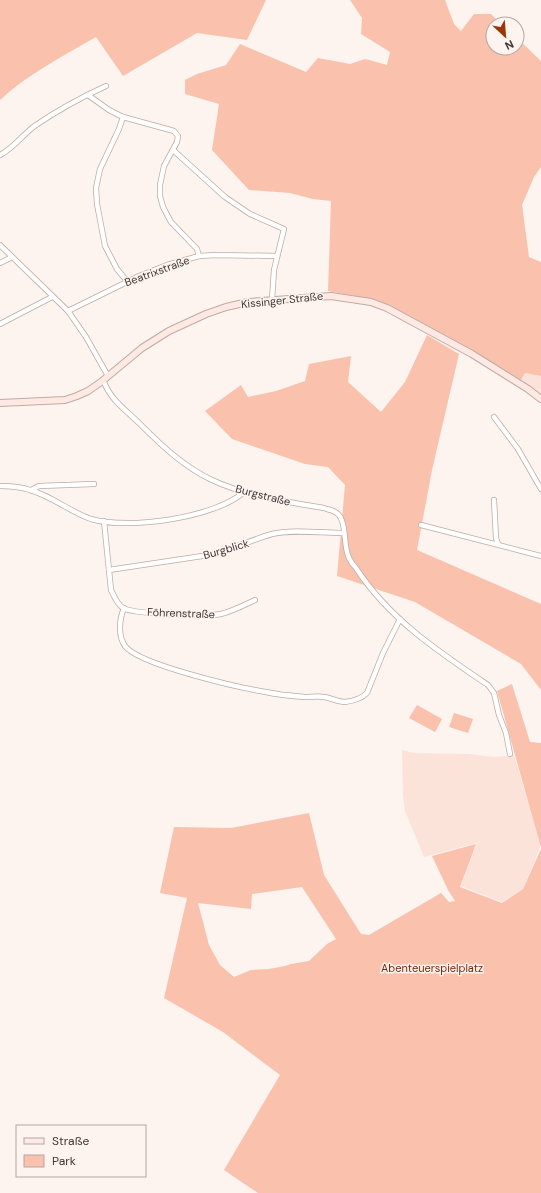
<svg xmlns="http://www.w3.org/2000/svg" width="541" height="1193" viewBox="0 0 541 1193" font-family="'DM Sans',sans-serif">
<rect width="100%" height="100%" fill="#fdf3ef"/>
<g fill="#fce3da">
<polygon points="525,373 541,376 541,395 521,380"/>
<polygon points="402,750 413,753 469,754 493,757 514,755 527,799 530,802 541,845 523,889 502,902 461,886 477,843 424,857 405,811 403,796"/>
</g>
<g fill="#fac1ad" fill-rule="evenodd">
<path d="M0 0H266L247 40 197 33 123 76 96 37C63 56 28 74 0 100Z"/>
<polygon points="350,0 445,0 454,24 461,31 474,14 491,14 501,24 493,24 493,48 517,48 517,38 541,61 541,167 534,177 522,205 529,257 541,262 541,376 525,373 521,380 458,343 388,305 359,297 328,291 331,201 313,199 290,193 249,190 212,150 219,104 185,94 185,80 197,74 226,65 240,44 306,72 318,58 350,64 365,59 387,65 390,52 361,34 362,18"/>
<polygon points="427,335 459,354 432,470 417,550 541,604 541,690 521,664 415,602 337,576 345,485 328,467 305,464 232,439 205,411 241,385 248,397 276,391 305,381 309,364 351,356 348,382 381,412 405,382"/>
<polygon points="512,684 530,742 541,743 541,847 497,691"/>
<polygon points="417,705 442,719 435,732 409,718"/>
<polygon points="454,713 473,719 468,733 449,727"/>
<path d="M309 813 324 875 361 934 369 935 441 893 449 902 455 901 448 890 432 856 476 844 460 887 502 903 523 889 541 849V1193H258L224 1170 280 1075 223 1032 164 998 187 898 160 893 174 827 231 828ZM302 887 336 939 327 944 309 961 291 964 285 966 269 969 251 970 234 977 220 965 209 945 198 903 251 909 252 894Z"/>
</g>
<g fill="none" stroke-linecap="round" stroke-linejoin="round">
<defs>
<g id="street">
<polyline points="88,95 109,110 123,117 174,131 178,136 177,142 164,166 160,185 160,196 163,207 171,222 197,249 199,256"/>
<polyline points="123,117 119,129 100,169 96,188 97,204 105,246 117,269 127,281"/>
<polyline points="173,150 225,197 250,214 284,229 274,270 272,300"/>
<path d="M0 155C14 148 23 134 36 125 58 110 82 97 106 86"/>
<polyline points="0,245 68,311 86,337 108,376"/>
<polyline points="0,263 12,257"/>
<polyline points="68,311 139,276 167,265 199,256 216,255 277,256"/>
<polyline points="0,324 52,297"/>
<path d="M103 380C112 402 124 408 140 424 161 445 184 467 212 480 246 496 287 502 324 508 329 510 334 510 338 514 347 523 343 546 349 558 351 562 353 565 356 568 389 619 439 652 488 685L494 693 499 715 506 733 510 754"/>
<polyline points="494,417 518,449 541,489"/>
<path d="M0 486C10 486 21 487 30 490 52 496 70 512 91 519 128 530 215 518 244 492"/>
<polyline points="31,490 39,486 94,484"/>
<polyline points="494,500 496,538 498,544"/>
<path d="M104 521 111 590C114 596 117 604 123 608 133 614 208 617 221 614 233 611 244 605 255 600"/>
<polyline points="421,525 541,556"/>
<path d="M109 570 209 555C231 550 251 540 272 534 293 529 321 533 344 533"/>
<path d="M124 608C119 620 118 636 125 646 139 665 241 688 266 692 279 695 293 696 306 697 312 697 318 696 324 697 331 698 338 702 345 702 353 701 362 698 367 693L383 653 400 619"/>
</g>
<polyline id="secondary" points="0,403 65,400 77,396 88,391 101,382 142,348 169,331 206,314 226,307 248,302 331,296 371,302 387,308 472,354 528,389 541,399"/>
</defs>
<use href="#street" stroke="#bcaca6" stroke-width="6"/>
<use href="#secondary" stroke="#bcaca6" stroke-width="8"/>
<use href="#street" stroke="#fff" stroke-width="4.5"/>
<use href="#secondary" stroke="#ffe9e2" stroke-width="6"/>
</g>
<g text-anchor="middle" dominant-baseline="central" stroke-width="3" stroke-linejoin="round" paint-order="stroke">
<g font-size="11" fill="#3e3735" stroke="#fdf3ef">
<text transform="translate(157 271) rotate(-20)">Beatrixstraße</text>
<text transform="translate(282 300) rotate(-6)">Kissinger Straße</text>
<text transform="translate(263 495) rotate(14)">Burgstraße</text>
<text transform="translate(226 549) rotate(-16)">Burgblick</text>
<text transform="translate(181 613) rotate(2)">Föhrenstraße</text>
</g>
<g font-size="11" fill="#742605" stroke="#fdf3ef">
<text x="432" y="968">Abenteuerspielplatz</text>
</g>
</g>
<rect x="16" y="1125" width="130" height="52" fill="#fdf3ef" stroke="#b1a8a5"/>
<rect x="24" y="1138" width="20" height="6" fill="#ffe9e2" stroke="#b1a8a5"/>
<text x="52" y="1145" font-size="12" fill="#3e3735">Straße</text>
<rect x="24" y="1155" width="20" height="12" fill="#fac1ad" stroke="#b1a8a5"/>
<text x="52" y="1165" font-size="12" fill="#3e3735">Park</text>
<g transform="translate(505 36) rotate(154)"><circle r="19" fill="#fdf3ef" stroke="#b1a8a5"/>
<path d="M0-3L7 15L0 10L-7 15Z" fill="#9b3609"/>
<text y="-6" font-size="11" font-weight="bold" text-anchor="middle" fill="#3e3735">N</text>
</g>
</svg>
